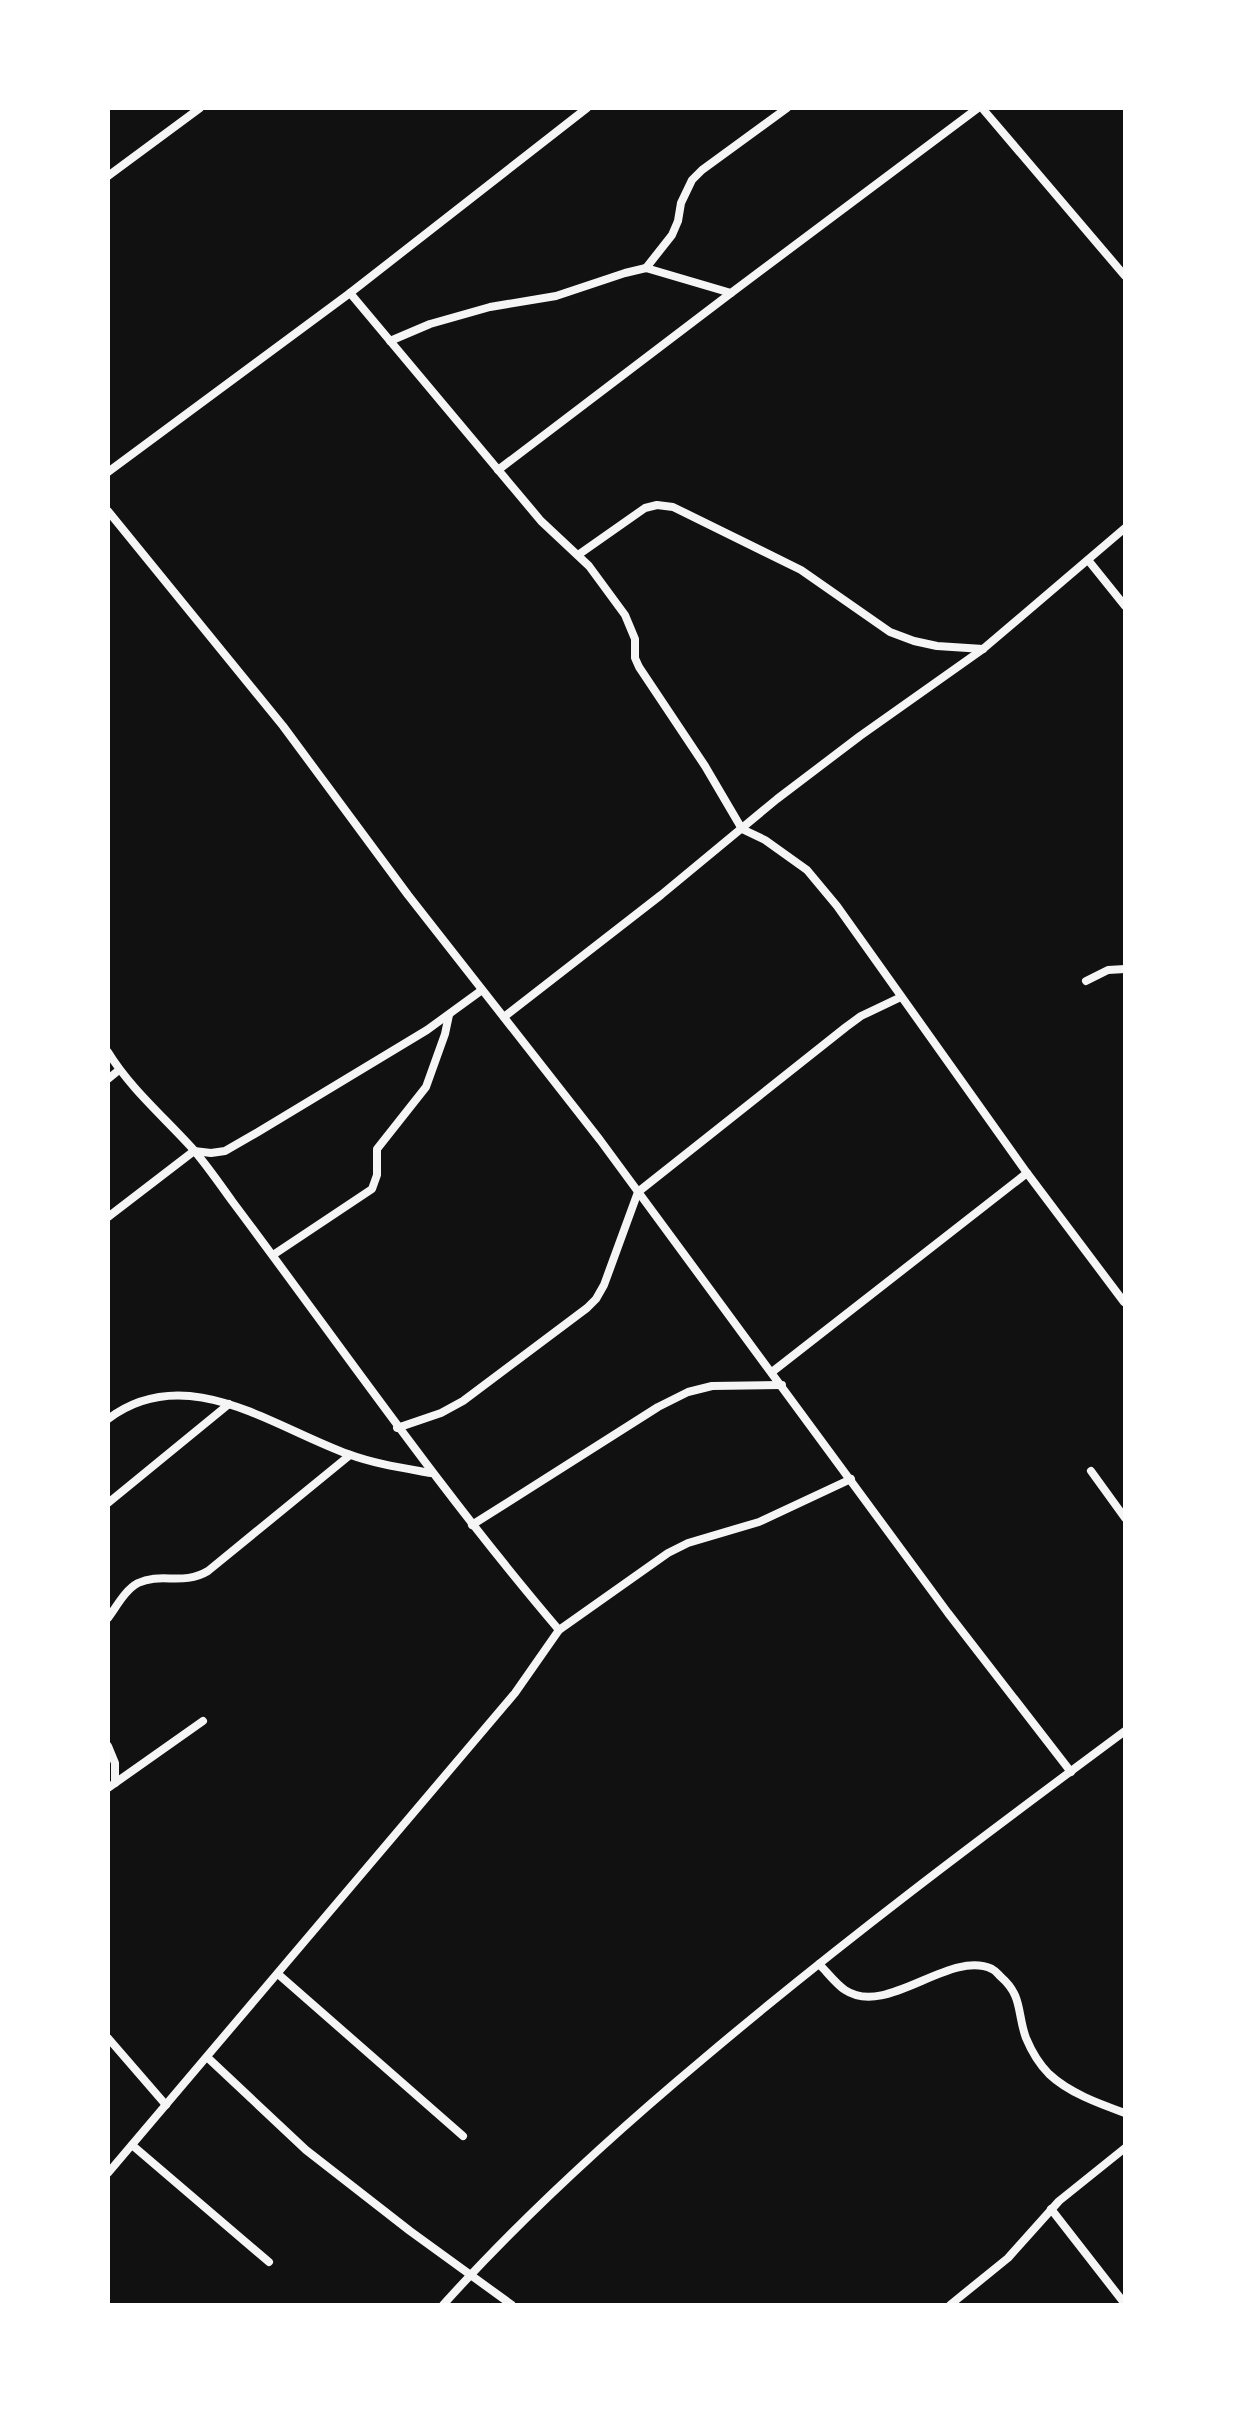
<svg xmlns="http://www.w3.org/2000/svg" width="1233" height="2413" viewBox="0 0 1233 2413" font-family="'Roboto Serif',serif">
<rect width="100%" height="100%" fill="#111"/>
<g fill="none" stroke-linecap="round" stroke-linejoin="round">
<g stroke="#f5f5f5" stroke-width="8">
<polyline points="982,108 1125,276"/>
<polyline points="108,176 200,108"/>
<polyline points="646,268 672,235 678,221 681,203 692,180 702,170 787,108"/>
<polyline points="350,293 587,108"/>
<polyline points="390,341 430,324 490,307 556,296 625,273 646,268 731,293 978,108"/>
<polyline points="498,470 731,293"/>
<polyline points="108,472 350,293 541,521 589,566 625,615 635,639 635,658 639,667 705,766 742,829 765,840 807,870 837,906 1027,1173 1124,1302 1125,1301"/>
<polyline points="108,511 283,726 408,895 600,1140 948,1613 1071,1772"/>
<polyline points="578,555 645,508 657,505 673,507 801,570 890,632 914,641 937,646 983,649"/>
<polyline points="1088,560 1125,606"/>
<polyline points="1086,981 1108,970 1125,969"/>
<polyline points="504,1017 661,895 777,799 860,736 983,649 1125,528"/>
<path d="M108 1052C130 1088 163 1116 192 1148 206 1164 219 1183 232 1201 340 1345 442 1493 559 1630"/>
<polyline points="108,1079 119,1070"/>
<polyline points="108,1217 194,1151 211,1153 225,1151 258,1132 427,1030 482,990"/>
<polyline points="273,1255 372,1189 377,1175 377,1149 426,1087 445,1034 449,1015"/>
<polyline points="772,1372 1027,1173"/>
<path d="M108 1419C186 1360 273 1427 348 1454 375 1464 403 1468 431 1473"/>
<polyline points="397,1428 441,1413 463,1401 587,1308 596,1299 604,1285 638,1192 846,1027 861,1016 901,997"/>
<polyline points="1091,1471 1125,1518"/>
<polyline points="108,1503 229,1404"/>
<polyline points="472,1525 658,1407 688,1392 712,1386 782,1385"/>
<path d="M108 1618C117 1606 125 1590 138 1583 161 1572 183 1586 208 1571L350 1455"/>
<polyline points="108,1746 115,1763 115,1783"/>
<polyline points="108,1788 203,1721"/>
<path d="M819 1964C827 1972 836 1984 845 1990 887 2018 949 1949 992 1969 996 1971 998 1974 1001 1977 1023 1996 1017 2014 1026 2038 1031 2050 1040 2065 1049 2074 1069 2093 1100 2104 1125 2113"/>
<polyline points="278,1974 463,2136"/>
<polyline points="108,2038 166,2105"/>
<polyline points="207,2057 306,2150 410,2231 512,2305"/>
<polyline points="132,2145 269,2262"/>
<polyline points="108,2173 515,1693 559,1630 668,1553 688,1543 759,1522 851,1479"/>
<polyline points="1051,2209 1125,2304"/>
<path d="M443 2305C523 2216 611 2136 703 2059 839 1944 982 1837 1125 1731"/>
<polyline points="950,2305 1008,2258 1059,2201 1125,2148"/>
</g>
</g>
<rect width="1233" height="2413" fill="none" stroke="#ffffff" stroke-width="220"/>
</svg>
